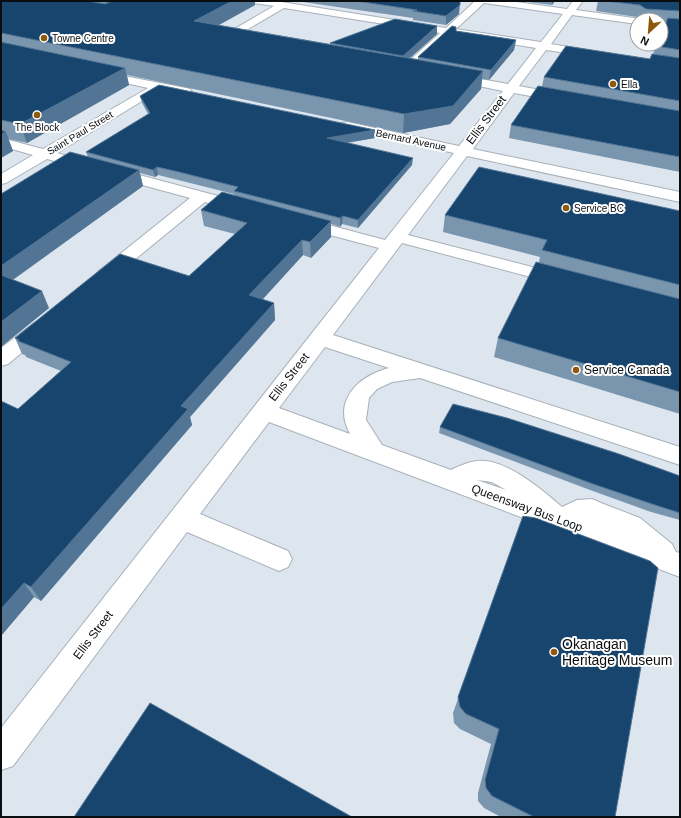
<svg xmlns="http://www.w3.org/2000/svg" width="681" height="818" viewBox="0 0 681 818" font-family="Arial,sans-serif">
<rect width="100%" height="100%" fill="#dde6ef"/>
<g fill="none" stroke-linecap="round" stroke-linejoin="round">
<defs>
<g id="minor">
<path d="M252 1H275L446 28 475 1H509L567 9 573 1H583L576 10 641 19V20H637V24L572 15 551 44 598 52 599 54 598 56 594 57 546 50 519 86 567 95 569 98 567 101 563 102 514 93 473 149 680 192V202L467 156 408 235 567 276 570 280 567 284 561 285 402 243 333 335 680 447V465L420 378 392 382 377 389 369 398 366 420 382 445 451 470C459 466 468 462 477 461 506 458 542 490 562 507L577 500 592 499 601 503 640 518 672 544 676 552 680 553V577L269 422 200 514 288 551 292 559 288 567 279 571 187 532 13 766 1 770V728L379 248 296 226 294 223 296 220 302 218 385 240 454 153 342 129 340 126 342 123 347 122 459 146 503 91 449 80 447 78 449 76 453 74 508 84 536 48 450 34 409 72H401L399 70 401 68 440 33 284 8 238 35 246 37 247 39 246 41 242 42 224 39 223 37 224 35 274 6 254 3ZM484 3 563 14 541 42 456 29ZM325 347 389 368C358 376 332 401 350 434L279 408ZM477 480 492 482 506 490Z"/>
<polygon points="661,22 680,24 680,30 661,28"/>
<polygon points="98,71 186,88 190,89 192,92 190,95 186,96 160,90 57,153 248,204 250,207 248,210 242,212 205,202 111,279 105,280 99,279 96,275 99,271 190,198 47,159 6,183 1,184 1,174 33,155 1,146 1,138 43,149 148,88 94,76 92,74 94,72"/>
<polygon points="41,321 48,323 51,327 48,331 8,364 1,366 1,348 34,323"/>
</g>
</defs>
<use href="#minor" stroke="#a8b0b9" stroke-width="2"/>
<use href="#minor" fill="#fff" fill-rule="evenodd"/>
</g>
<g fill="#7a96ae">
<polygon points="1,1 255,1 255,5 219,25 330,44 330,43 437,34 410,58 418,59 418,57 456,31 516,40 514,50 489,80 482,79 481,89 450,124 403,133 127,75 129,85 27,143 8,139 13,151 1,158"/>
<polygon points="296,1 460,1 459,14 446,25 413,20 413,18"/>
<polygon points="520,1 555,1 552,5"/>
<polygon points="598,1 680,1 680,172 509,138 511,125 542,86 544,77 650,59 653,54 657,44 666,22 661,22 661,20 642,20 637,17 596,11"/>
<polygon points="140,96 375,138 346,143 412,165 358,228 342,224 340,227 331,224 331,237 311,258 303,255 262,300 274,303 275,320 190,417 192,425 41,601 34,597 1,636 1,401 18,409 61,371 26,357 25,355 22,354 15,338 189,276 235,234 204,226 201,210 235,196 234,194 158,175 155,177 140,173 143,186 13,280 49,308 2,346 1,345 1,194 88,157 86,152 148,114 142,103"/>
<polygon points="680,211 680,414 494,357 498,338 539,262 540,257 443,232 445,215"/>
<polygon points="440,427 680,476 680,520 651,512 590,490 439,433"/>
<polygon points="523,516 615,817 501,817 484,808 478,801 478,793 491,744 460,729 454,723 453,713"/>
</g>
<g fill="#527595">
<polygon points="106,1 129,1 108,10"/>
<polygon points="232,1 255,1 255,5 197,37 194,21"/>
<polygon points="460,1 459,14 446,25 446,16"/>
<polygon points="552,1 555,1 552,5"/>
<polygon points="437,26 437,34 403,64 403,56"/>
<polygon points="516,40 514,50 489,80 491,70"/>
<polygon points="125,68 129,85 27,143 20,124"/>
<polygon points="483,71 481,89 450,124 403,133 404,114"/>
<polygon points="375,130 375,138 327,146 327,138"/>
<polygon points="6,132 13,151 1,158 1,134"/>
<polygon points="413,158 412,165 358,228 358,220"/>
<polygon points="157,167 158,175 155,177 153,170"/>
<polygon points="139,170 143,186 1,288 1,266"/>
<polygon points="343,216 342,224 340,227 340,218"/>
<polygon points="331,221 331,237 311,258 310,242"/>
<polygon points="302,240 303,255 251,312 249,295"/>
<polygon points="42,291 49,308 2,346 1,345 1,322"/>
<polygon points="274,303 275,320 190,417 192,425 41,601 31,587 181,406"/>
<polygon points="24,583 34,597 1,636 1,609"/>
</g>
<g fill="#17456e" stroke="#527595">
<polygon points="1,1 88,1 105,4 112,1 232,1 194,21 483,71 453,106 404,114 1,33"/>
<polygon points="356,1 460,1 460,5 446,16 413,11 417,10"/>
<polygon points="605,1 680,1 680,11 646,9 640,5"/>
<polygon points="668,18 680,19 680,50 656,46 657,44 661,44 661,34"/>
<polygon points="395,19 437,26 403,56 330,43"/>
<polygon points="452,26 456,27 456,31 516,40 491,70 418,57"/>
<polygon points="1,42 125,68 20,124 1,120"/>
<polygon points="566,46 650,59 652,54 680,58 680,101 544,77"/>
<polygon points="159,85 375,130 327,138 413,158 358,220 343,216 340,218 234,191 238,187 179,172 157,167 153,170 86,152 150,113 140,96"/>
<polygon points="538,86 680,111 680,157 511,125"/>
<polygon points="1,130 6,132 1,134"/>
<polygon points="70,152 139,170 1,266 1,194"/>
<polygon points="479,167 680,211 680,285 542,250 547,240 445,215"/>
<polygon points="222,192 331,221 310,242 302,240 249,295 274,303 181,406 188,409 31,587 24,583 1,609 1,401 18,409 71,362 18,341 19,340 15,338 120,254 189,276 247,223 201,210"/>
<polygon points="536,262 680,299 680,392 498,338"/>
<polygon points="1,275 42,291 1,322"/>
<polygon points="453,404 507,418 619,454 680,476 680,513 655,505 593,484 440,427"/>
<polygon points="523,516 536,518 650,561 658,568 615,817 534,817 492,796 486,788 485,780 499,729 466,714 460,707 458,697"/>
<polygon points="150,703 352,817 74,817"/>
</g>
<g fill="#8e590a" stroke="#fff" stroke-width="1.5">
<circle cx="44" cy="38" r="4"/>
<circle cx="613" cy="84" r="4"/>
<circle cx="37" cy="115" r="4"/>
<circle cx="566" cy="208" r="4"/>
<circle cx="576" cy="370" r="4"/>
<circle cx="554" cy="652" r="4"/>
</g>
<g text-anchor="middle" dominant-baseline="central" stroke-width="4" stroke-linejoin="round" paint-order="stroke">
<g font-size="10" fill="#0a0d10" stroke="#fff" text-anchor="start">
<text x="52" y="38">Towne Centre</text>
<text x="621" y="84">Ella</text>
<text x="37" y="127" text-anchor="middle">The Block</text>
<text x="574" y="208">Service BC</text>
</g>
<g font-size="10" fill="#0a0d10" stroke="#fff">
<text transform="translate(80 133) rotate(-31)">Saint Paul Street</text>
<text transform="translate(411 140) rotate(12)">Bernard Avenue</text>
</g>
<g font-size="12" fill="#0a0d10" stroke="#fff">
<text transform="translate(486 120) rotate(-53)">Ellis Street</text>
<text transform="translate(289 377) rotate(-52)">Ellis Street</text>
<text transform="translate(527 508) rotate(20)">Queensway Bus Loop</text>
<text transform="translate(93 635) rotate(-53)">Ellis Street</text>
</g>
<g font-size="12" fill="#0a0d10" stroke="#fff" text-anchor="start">
<text x="584" y="370">Service Canada</text>
</g>
<g font-size="14" fill="#0a0d10" stroke="#fff" text-anchor="start">
<text x="562" y="644">Okanagan<tspan x="562" dy="16">Heritage Museum</tspan></text>
</g>
</g>
<rect width="681" height="818" fill="none" stroke="#0a0d10" stroke-width="4"/>
<g transform="translate(649 32) rotate(206)"><circle r="19" fill="#ffffff" stroke="#9d9e9f"/>
<path d="M0-3L7 15L0 10L-7 15Z" fill="#8e590a"/>
<text y="-6" font-size="11" font-weight="bold" text-anchor="middle" fill="#0a0d10">N</text>
</g>
</svg>
